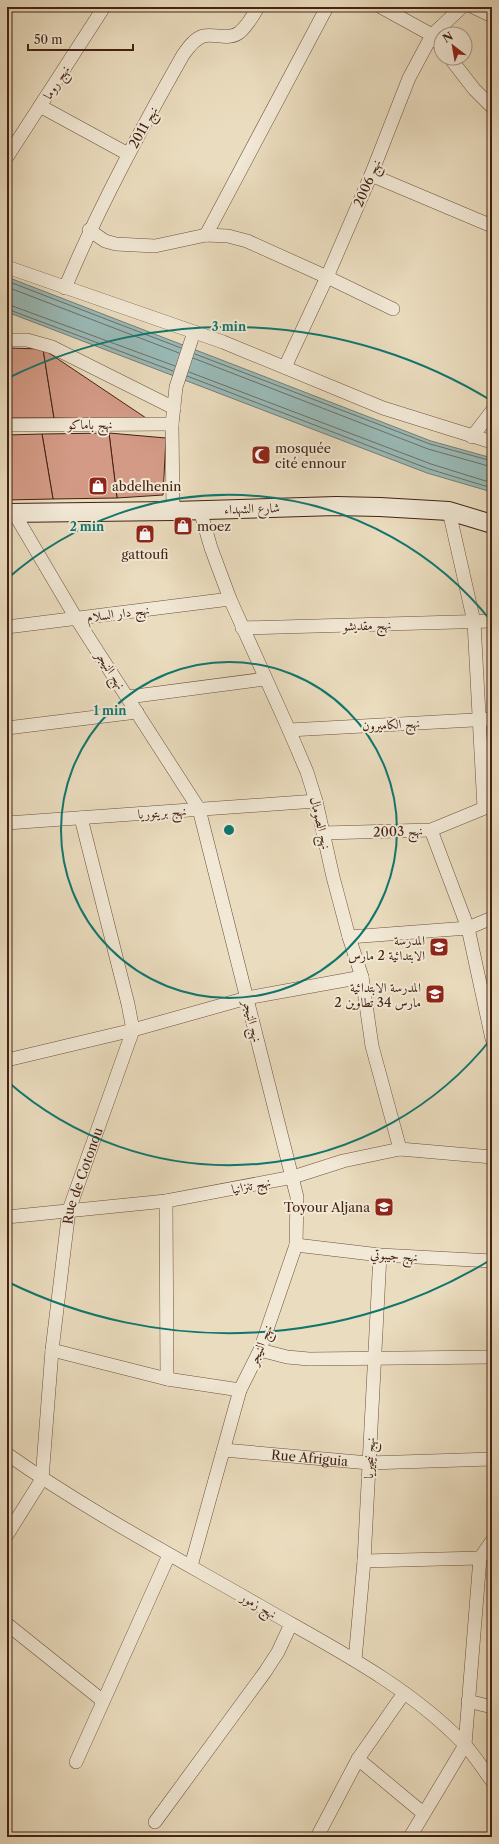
<svg xmlns="http://www.w3.org/2000/svg" width="499" height="1844" viewBox="0 0 499 1844" font-family="'Libre Caslon Text',Amiri,serif">
<rect width="100%" height="100%" fill="#eadcbe"/>
<filter id="stains"><feTurbulence type="fractalNoise" baseFrequency=".005" numOctaves="4"/><feColorMatrix values="0 0 0 0 .2 0 0 0 0 .09 0 0 0 0 .02 0 0 0 .5 -.17"/></filter>
<radialGradient id="worn" r=".72"><stop offset=".6" stop-color="#630" stop-opacity="0"/><stop offset="1" stop-color="#630" stop-opacity=".3"/></radialGradient>
<polygon fill="#99bab7" stroke="#777d75" points="7,277 431,441 492,458 492,492 427,473 7,312"/>
<g fill="none" stroke-linecap="round" stroke-linejoin="round">
<g stroke="#6e6e65" stroke-width="1">
<polyline points="7,281 181,348"/>
<polyline points="7,287 179,353"/>
<polyline points="7,304 175,366"/>
<polyline points="7,309 173,371"/>
<polyline points="195,354 430,444 492,461"/>
<polyline points="193,358 428,449 492,467"/>
<polyline points="189,372 431,464 492,483"/>
<polyline points="187,376 429,469 492,488"/>
</g>
</g>
<g fill="#d39a85" stroke="#442213">
<polygon points="7,348 43,349 54,418 7,418"/>
<polygon points="43,349 149,420 54,418"/>
<polygon points="109,433 166,438 163,495 117,498"/>
<polygon points="109,433 117,498 53,499 42,434"/>
<polygon points="42,434 53,499 7,500 7,435"/>
</g>
<g fill="none" stroke-linecap="round" stroke-linejoin="round">
<defs>
<g id="minor">
<polyline points="381,7 432,35 441,46"/>
<polyline points="473,7 492,16"/>
<polyline points="450,58 474,89 492,107"/>
<polyline points="40,106 128,154"/>
<polyline points="7,157 104,7"/>
<polyline points="371,175 492,226"/>
<polyline points="89,230 105,241 116,244 155,246 206,235 228,236 247,241 327,277 393,309"/>
<polyline points="206,235 327,7"/>
<polyline points="7,267 223,342 383,408 492,442"/>
<path d="M65 288C99 207 140 131 183 55 188 48 194 39 203 36 215 33 229 41 240 32 247 26 253 16 258 7"/>
<polyline points="7,340 27,340 52,347 174,408"/>
<polyline points="285,367 327,277 371,175 409,78 432,35 462,7"/>
<polyline points="7,425 172,424"/>
<polyline points="472,437 492,411"/>
<polyline points="200,510 211,548 230,599 289,730 307,772 316,801 333,877 349,937 362,977 372,1046 400,1149"/>
<polyline points="173,511 172,424 176,387 194,332"/>
<polyline points="449,511 474,622 484,808"/>
<polyline points="14,513 76,618 199,809 297,1197 296,1245 260,1350 240,1390 191,1566"/>
<polyline points="7,627 230,599"/>
<polyline points="242,628 492,621"/>
<polyline points="128,697 265,679"/>
<polyline points="7,728 137,712"/>
<polyline points="289,730 492,719"/>
<polyline points="7,823 316,801"/>
<polyline points="431,830 468,928 492,1039"/>
<polyline points="323,833 431,830 492,805"/>
<polyline points="349,937 468,928 492,918"/>
<polyline points="7,1060 133,1030 247,998 362,977"/>
<polyline points="166,1201 167,1379"/>
<polyline points="7,1217 166,1201 293,1177 343,1161 400,1149 492,1157"/>
<polyline points="296,1245 380,1255 492,1261"/>
<polyline points="52,1350 167,1379 240,1390"/>
<polyline points="260,1350 287,1357 309,1359 492,1357"/>
<path id="s1" d="M224 1450 369 1463 492 1459"/>
<path d="M7 1454C88 1511 175 1557 260 1606 331 1647 408 1685 465 1745 475 1756 483 1769 492 1781"/>
<path id="s2" d="M7 1535 42 1479 52 1350 69 1210 133 1030 128 1004 81 818"/>
<polyline points="364,1561 480,1558"/>
<polyline points="7,1624 103,1701"/>
<polyline points="355,1660 364,1561 380,1255"/>
<polyline points="468,1701 492,1707"/>
<polyline points="358,1759 423,1813"/>
<polyline points="76,1762 169,1555"/>
<polyline points="155,1822 265,1672 278,1652 291,1624"/>
<polyline points="317,1837 358,1759 404,1693"/>
<polyline points="410,1837 465,1745 480,1558 492,1541"/>
</g>
<polyline id="secondary" points="7,513 173,511 336,506 380,507 449,511 492,524"/>
</defs>
<use href="#minor" stroke="#6e503e" stroke-width="14"/>
<use href="#secondary" stroke="#442213" stroke-width="20"/>
<use href="#minor" stroke="#f1e8d5" stroke-width="13"/>
<use href="#secondary" stroke="#f1e8d5" stroke-width="18"/>
</g>
<g fill="none" stroke="#0f766e" stroke-width="2">
<circle cx="229" cy="830" r="168"/>
<path d="M491 1039A335 335 0 0 1 7 1081M7 579A335 335 0 0 1 491 621"/>
<path d="M492 1259A503 503 0 0 1 8 1282M8 378A503 503 0 0 1 492 401"/>
</g>
<defs>
<symbol id="mosque-square" viewBox="-11 -11 22 22"><rect x="-9" y="-9" width="18" height="18" rx="4" fill="#8f2418" stroke="#f1e8d5"/><path d="M3.5-4.9A6 6 0 1 0 3.5 4.9A5 5 0 1 1 3.5-4.9Z" fill="#fff"/></symbol>
<symbol id="shop-square" viewBox="-11 -11 22 22"><rect x="-9" y="-9" width="18" height="18" rx="4" fill="#8f2418" stroke="#f1e8d5"/><path d="M-5-2.5h2.3a2.7 3.5 0 0 1 5.4 0H5L5.5 6h-11ZM-1.5-2.5h3a1.5 2.3 0 0 0-3 0Z" fill="#fff"/></symbol>
<symbol id="school-square" viewBox="-11 -11 22 22"><rect x="-9" y="-9" width="18" height="18" rx="4" fill="#8f2418" stroke="#f1e8d5"/><path d="M0-5L7-2L0 1L-7-2ZM-4 1L0 2.5L4 1V4Q0 6-4 4Z" fill="#fff"/></symbol>
</defs>
<g fill-rule="evenodd">
<use href="#mosque-square" x="250" y="444" width="22" height="22"/>
<use href="#shop-square" x="87" y="475" width="22" height="22"/>
<use href="#shop-square" x="172" y="515" width="22" height="22"/>
<use href="#shop-square" x="134" y="523" width="22" height="22"/>
<use href="#school-square" x="428" y="936" width="22" height="22"/>
<use href="#school-square" x="424" y="983" width="22" height="22"/>
<use href="#school-square" x="373" y="1196" width="22" height="22"/>
</g>
<g text-anchor="middle" dominant-baseline="central" stroke-width="4" stroke-linejoin="round" paint-order="stroke">
<g font-size="13" fill="#442213" stroke="#f1e8d5">
<text transform="translate(56 82) rotate(-57)">نهج روما</text>
<text transform="translate(143 127) rotate(-61)">نهج 2011</text>
<text transform="translate(367 183) rotate(-67)">نهج 2006</text>
<text x="90" y="424">نهج باماكو</text>
<text transform="translate(252 508) rotate(-2)">شارع الشهداء</text>
<text transform="translate(118 613) rotate(-7)">نهج دار السلام</text>
<text transform="translate(367 625) rotate(-2)">نهج مقديشو</text>
<text transform="translate(111 670) rotate(57)">نهج النيجر</text>
<text transform="translate(391 724) rotate(-3)">نهج الكاميرون</text>
<text transform="translate(162 812) rotate(-4)">نهج بريتوريا</text>
<text transform="translate(321 823) rotate(77)">نهج الصومال</text>
<text transform="translate(398 831) rotate(-2)">نهج 2003</text>
<text transform="translate(253 1021) rotate(76)">نهج النيجر</text>
<text stroke="none"><textPath href="#s2" startOffset="373">Rue de Cotonou</textPath></text>
<text transform="translate(251 1185) rotate(-11)">نهج تنزانيا</text>
<text transform="translate(394 1255) rotate(4)">نهج جيبوتي</text>
<text transform="translate(260 1345) rotate(-68)">نهج النيجر</text>
<text stroke="none"><textPath href="#s1" startOffset="86">Rue Afriguia</textPath></text>
<text transform="translate(369 1458) rotate(-87)">نهج نيجيريا</text>
<text transform="translate(259 1605) rotate(30)">نهج زمور</text>
</g>
<g font-size="13" fill="#442213" stroke="#f1e8d5" text-anchor="start">
<text x="275" y="448">mosquée<tspan x="275" dy="15">cité ennour</tspan></text>
<text x="112" y="486">abdelhenin</text>
<text x="197" y="526">moez</text>
<text x="145" y="554" text-anchor="middle">gattoufi</text>
<text x="425" y="940" text-anchor="end">المدرسة<tspan x="425" dy="15">الابتدائية 2 مارس</tspan></text>
<text x="421" y="987" text-anchor="end">المدرسة الابتدائية<tspan x="421" dy="15">2 مارس 34 تطاوين</tspan></text>
<text x="370" y="1207" text-anchor="end">Toyour Aljana</text>
</g>
</g>
<circle cx="229" cy="830" r="6" fill="#0f766e" stroke="#f1e8d5" stroke-width="2"/>
<g font-size="12" text-anchor="middle" font-weight="bold" fill="#0f766e" stroke="#f1e8d5" stroke-width="4" stroke-linejoin="round" paint-order="stroke">
<text x="229" y="331">3 min</text>
<text x="87" y="531">2 min</text>
<text x="110" y="715">1 min</text>
</g>
<rect width="499" height="1844" fill="none" stroke="#eadcbe" stroke-width="24"/>
<rect x="8" y="8" width="483" height="1828" fill="none" stroke="#442213" stroke-width="2"/>
<rect x="12" y="12" width="475" height="1820" fill="none" stroke="#442213"/>
<g transform="translate(453 46) rotate(329)"><circle r="19" fill="#f1e8d5" stroke="#ac9987"/>
<path d="M0-3L7 15L0 10L-7 15Z" fill="#8f2418"/>
<text y="-6" font-size="11" font-weight="bold" text-anchor="middle" fill="#442213">N</text>
</g>
<path d="M28 44v6h105v-6" fill="none" stroke="#442213" stroke-width="2"/>
<text x="34" y="44" font-size="12" fill="#442213" stroke="#f1e8d5" stroke-width="3" paint-order="stroke">50 m</text>
<rect width="100%" height="100%" filter="url(#stains)"/>
<rect width="100%" height="100%" fill="url(#worn)"/>
</svg>
